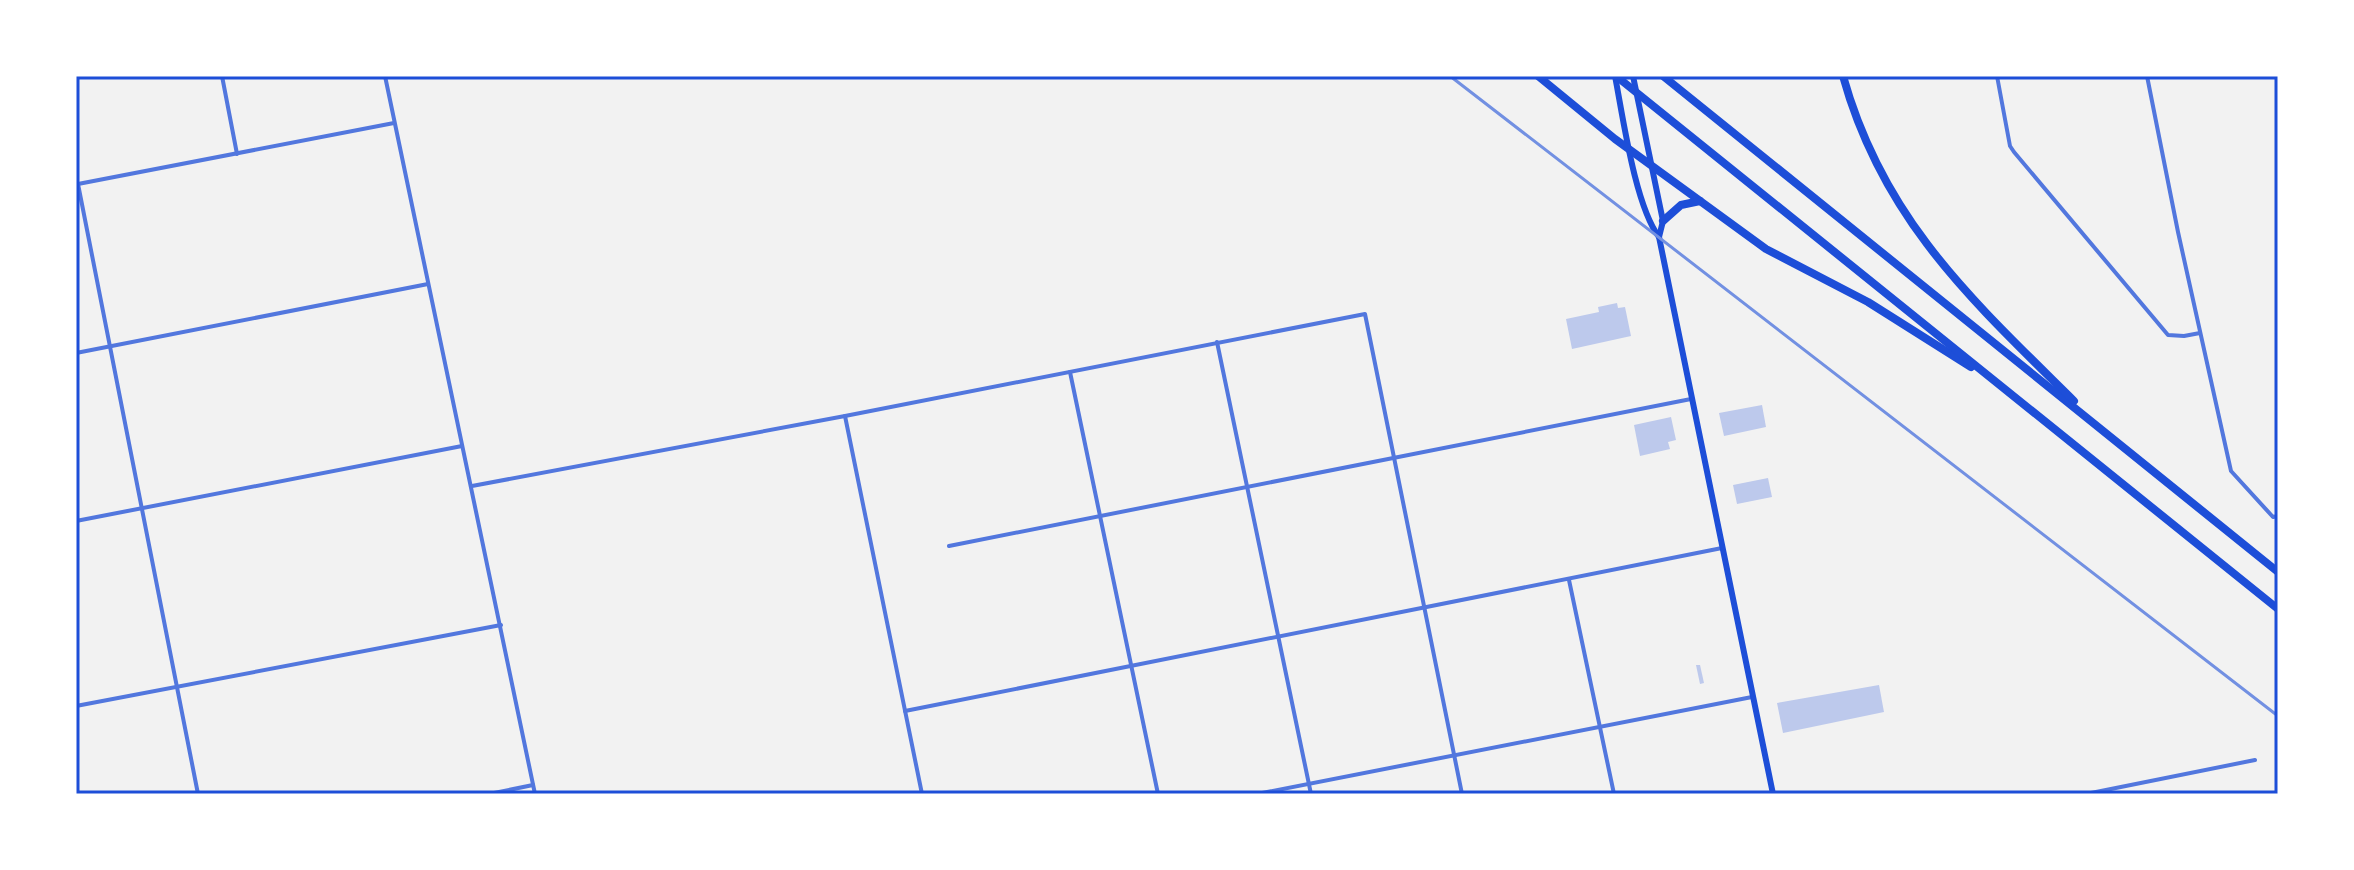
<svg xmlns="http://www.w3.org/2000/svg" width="2354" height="870" viewBox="0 0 2354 870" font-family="Raleway,sans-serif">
<rect width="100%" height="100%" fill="#f2f2f2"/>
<g fill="#bdc9ec">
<polygon points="1617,303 1618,308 1625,307 1631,336 1572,349 1566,319 1599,312 1598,307"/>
<polygon points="1762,405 1766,427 1724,436 1719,413"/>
<polygon points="1671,417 1676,440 1668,442 1670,449 1640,456 1634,425"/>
<polygon points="1768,478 1772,497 1737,504 1733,485"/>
<polygon points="1696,665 1700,665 1704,683 1700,684"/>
<polygon points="1879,685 1884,712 1783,733 1777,703"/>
</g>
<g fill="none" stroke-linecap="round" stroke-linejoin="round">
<g stroke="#5277de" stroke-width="4">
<polyline points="222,76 237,154"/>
<polyline points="385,76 535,794"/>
<polyline points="1997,76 2010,146 2014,152 2168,335 2184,336 2200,333"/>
<polyline points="2147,76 2178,232 2231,471 2273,517 2278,516"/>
<polyline points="78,184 198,794"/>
<polyline points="78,184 394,123"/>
<polyline points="1217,342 1311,794"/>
<polyline points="76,353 428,284"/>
<polyline points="1070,372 1158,794"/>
<polyline points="845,416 922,794"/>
<polyline points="472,486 845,416 1365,314 1462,794"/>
<polyline points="76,521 462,446"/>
<polyline points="949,546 1691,399"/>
<polyline points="1569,580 1614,794"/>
<polyline points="76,706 501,625"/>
<polyline points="905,711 1722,548"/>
<polyline points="489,794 533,785"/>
<polyline points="1257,794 1752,697"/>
<polyline points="2086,794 2255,760"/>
</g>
<g stroke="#1d4ed8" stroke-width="6">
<path d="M1615 76C1623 117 1635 205 1659 237"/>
<polyline points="1633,76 1663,221 1659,237 1773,794"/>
</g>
<g stroke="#1d4ed8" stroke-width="8">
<polyline points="1538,76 1615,139 1766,249 1868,302 1971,367"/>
<polyline points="1616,76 2278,609"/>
<polyline points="1663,76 2278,572"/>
<path d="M1843 76C1883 220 1972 300 2074 401"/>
<polyline points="1663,221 1681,205 1700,201"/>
</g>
<polyline stroke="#7290e2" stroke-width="3" points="1450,76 2278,716"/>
</g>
<rect width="2354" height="870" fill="none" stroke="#ffffff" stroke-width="156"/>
<rect x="78" y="78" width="2198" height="714" fill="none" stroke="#1d4ed8" stroke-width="3"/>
</svg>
